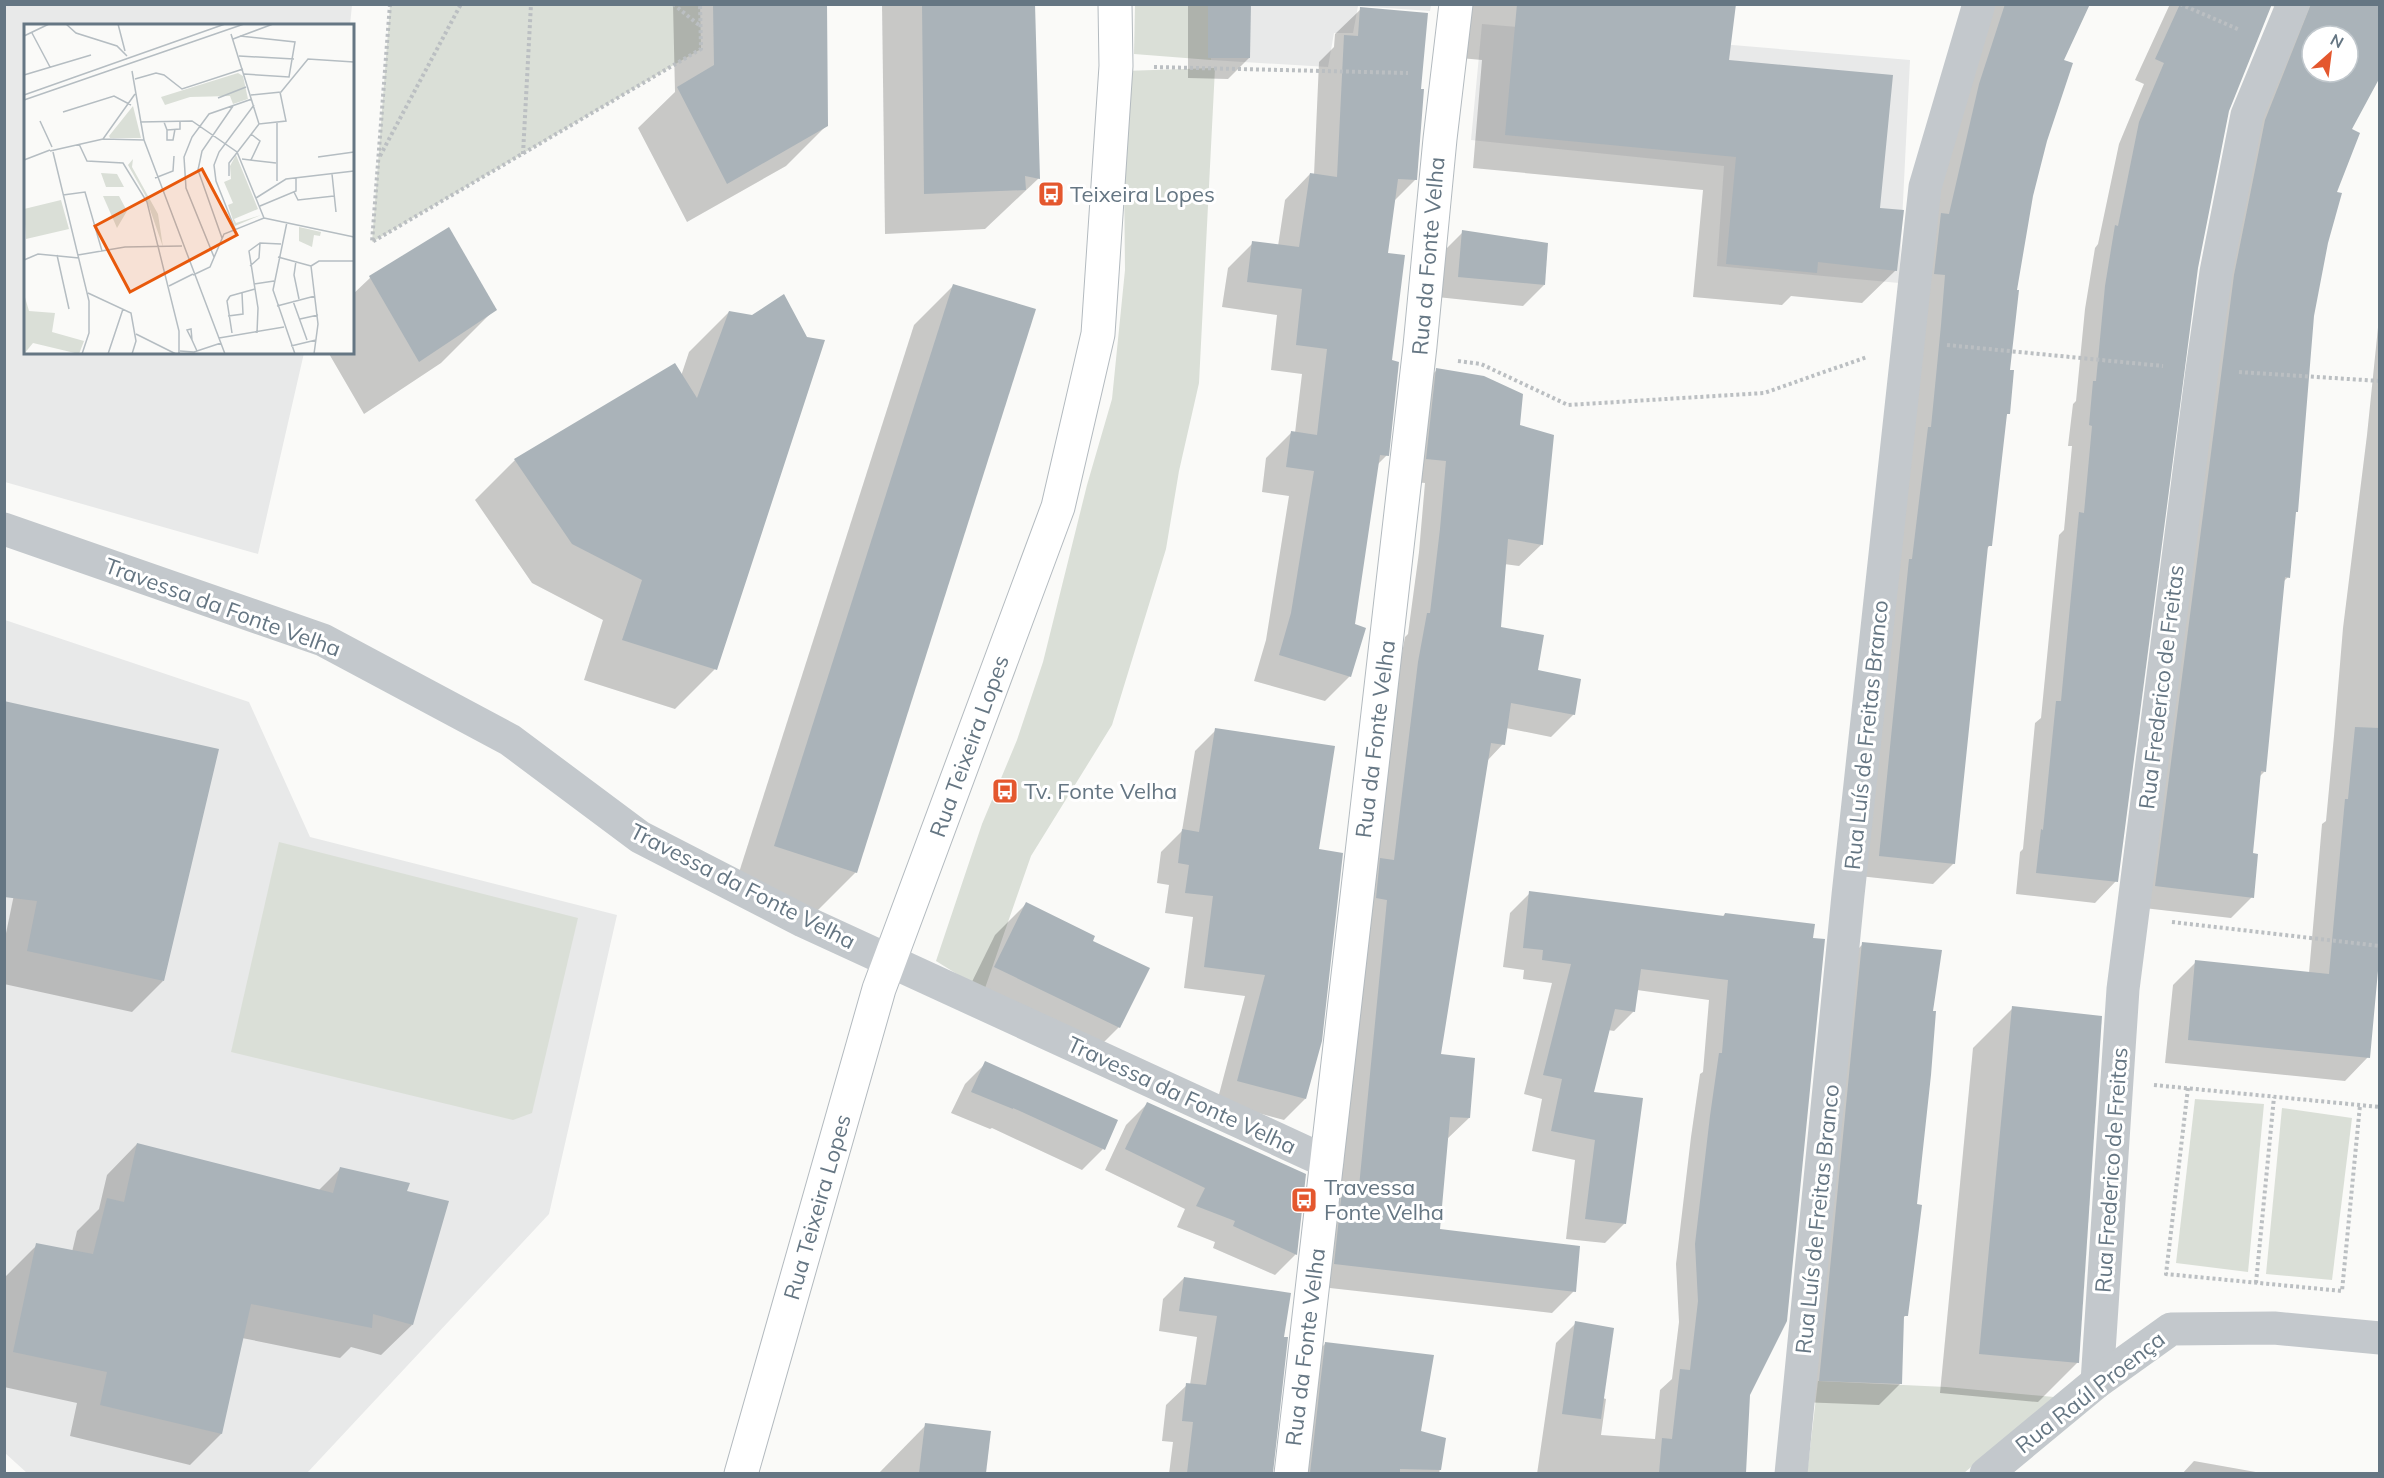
<svg xmlns="http://www.w3.org/2000/svg" width="2384" height="1478" viewBox="0 0 2384 1478" font-family="Mulish,sans-serif">
<rect width="100%" height="100%" fill="#fafaf8"/>
<g fill="#e8e9e9">
<polygon points="4,5 352,5 350,25 26,26 26,352 304,353 258,554 5,482"/>
<polygon points="1211,5 1431,5 1430,11 1358,6 1353,33 1334,33 1328,67 1211,60"/>
<polygon points="1482,24 1910,60 1899,283 1717,266 1724,166 1471,140"/>
<polygon points="5,620 249,702 310,837 617,915 549,1214 307,1473 27,1473 5,1453"/>
</g>
<g fill="#dadfd7">
<polygon points="390,5 700,5 701,49 372,242"/>
<polygon points="1135,5 1211,5 1211,60 1134,54"/>
<polygon points="1215,68 1199,383 1179,471 1166,549 1112,725 1031,856 984,991 936,961 982,824 1017,740 1043,662 1087,485 1112,399 1125,270 1123,71"/>
<polygon points="279,842 578,918 532,1113 513,1120 231,1052"/>
<polygon points="2195,1099 2264,1104 2248,1272 2176,1263"/>
<polygon points="2282,1108 2352,1118 2332,1280 2266,1274"/>
<polygon points="1818,1381 1946,1387 2054,1397 1964,1473 1807,1474"/>
</g>
<g fill="#0003" fill-rule="evenodd">
<polygon points="673,4 826,4 827,125 786,166 687,222 638,128 675,92"/>
<polygon points="882,4 1033,4 1039,178 985,229 885,234"/>
<polygon points="1188,4 1249,4 1249,58 1228,79 1188,78"/>
<polygon points="1451,4 1735,4 1727,61 1879,209 1896,270 1862,303 1791,296 1782,305 1693,297 1703,190 1473,168 1482,60 1449,57"/>
<polygon points="1996,4 2088,4 2062,61 2031,195 2015,292 2008,371 2008,413 2005,417 1990,545 1986,550 1954,863 1933,884 1859,876 1921,236 1984,30"/>
<path d="M2170 4H2380V75L2350 130 2335 193 2312 316 2288 577 2283 582 2265 771 2259 777 2251 855 2252 897 2231 918 2135 907 2214 297 2279 7 2270 6 2228 108 2196 268 2116 881 2095 903 2016 894 2020 852 2023 849 2035 723 2041 718 2059 535 2064 530 2072 446H2068L2073 404 2076 401 2085 309 2095 248 2098 244 2119 144 2144 84 2135 80ZM2312 36H2348V72H2312Z"/>
<polygon points="1361,9 1419,90 1416,179 1394,201 1386,254 1390,362 1387,455 1376,466 1353,625 1350,676 1325,701 1254,681 1266,640 1289,496 1262,492 1266,458 1291,433 1295,433 1302,374 1271,370 1277,315 1222,307 1228,268 1253,243 1278,246 1285,200 1310,174 1314,175 1319,62 1334,47 1335,34"/>
<polygon points="448,229 495,309 441,363 364,414 328,352 352,352 352,295 370,278"/>
<polygon points="1463,232 1544,285 1523,306 1437,297 1442,253"/>
<polygon points="954,285 856,872 816,912 735,885 914,325"/>
<polygon points="2380,308 2380,944 2368,1057 2345,1081 2165,1063 2173,985 2196,962 2309,973 2322,824 2326,821 2334,736 2343,628 2367,435"/>
<polygon points="729,312 715,669 675,709 584,680 603,620 532,583 475,500 515,460 681,376 689,352"/>
<polygon points="1437,370 1518,426 1542,544 1519,566 1504,564 1499,628 1574,714 1551,737 1506,728 1503,744 1487,761 1439,1055 1469,1118 1446,1140 1438,1231 1574,1291 1552,1313 1312,1286 1396,685 1405,637 1408,634 1419,552 1425,483 1404,481 1414,392"/>
<polygon points="1216,730 1305,1099 1284,1120 1217,1102 1245,996 1184,988 1193,917 1165,913 1169,885 1157,883 1161,852 1182,831 1195,751"/>
<polygon points="37,783 163,981 132,1012 4,984 4,943"/>
<polygon points="1530,893 1722,917 1725,914 1749,1394 1745,1474 1537,1474 1556,1343 1576,1323 1603,1398 1606,1399 1601,1435 1655,1439 1660,1390 1672,1379 1679,1322 1676,1264 1691,1137 1700,1074 1703,1072 1709,1000 1637,990 1634,1011 1614,1031 1608,1030 1592,1093 1625,1223 1605,1243 1566,1239 1575,1160 1532,1151 1542,1099 1524,1094 1552,983 1523,979 1524,970 1503,967 1510,913"/>
<polygon points="1026,904 1091,941 1119,1027 1088,1058 964,998 995,935"/>
<polygon points="1863,944 1931,1012 1906,1315 1903,1318 1900,1384 1879,1405 1799,1402 1842,965"/>
<polygon points="2013,1008 2078,1362 2038,1402 1940,1393 1973,1048"/>
<polygon points="986,1063 1103,1149 1082,1170 992,1128 990,1129 951,1113 965,1084"/>
<polygon points="1147,1104 1296,1254 1275,1275 1213,1248 1215,1242 1177,1227 1185,1209 1105,1170 1126,1125"/>
<polygon points="137,1144 318,1191 340,1169 412,1325 381,1355 351,1347 340,1358 242,1338 221,1434 190,1465 70,1436 77,1403 4,1387 6,1276 37,1245 72,1252 77,1231 99,1209 107,1175"/>
<polygon points="1184,1278 1282,1338 1271,1474 1169,1474 1173,1442 1162,1441 1166,1405 1187,1385 1190,1385 1197,1337 1159,1331 1163,1299"/>
<polygon points="1326,1343 1419,1432 1444,1439 1439,1474 1292,1474 1305,1364"/>
<polygon points="926,1425 989,1433 984,1474 878,1474"/>
<polygon points="2194,1461 2267,1474 2182,1474"/>
</g>
<g fill="#aab3b9" fill-rule="evenodd">
<polygon points="713,4 827,4 828,126 727,184 677,87 714,65"/>
<polygon points="922,4 1035,4 1040,179 1025,176 1026,190 924,194"/>
<polygon points="1208,4 1251,4 1250,58 1208,58"/>
<polygon points="1517,4 1736,4 1729,60 1893,75 1880,208 1904,210 1897,271 1818,262 1817,273 1726,264 1736,157 1505,135"/>
<polygon points="2005,4 2090,4 2064,60 2073,63 2047,141 2033,196 2017,290 2019,290 2010,370 2014,370 2010,414 2007,414 1992,546 1988,546 1955,864 1879,856 1909,559 1912,559 1928,427 1931,427 1941,325 1945,275 1934,274 1941,213 1949,214 1979,84"/>
<polygon points="2180,4 2272,4 2229,111 2198,268 2118,882 2036,873 2041,829 2043,830 2056,701 2061,701 2079,512 2084,513 2092,426 2089,425 2093,381 2096,381 2105,286 2115,225 2118,226 2139,122 2164,63 2155,59"/>
<path d="M2311 4H2379V79L2352 129 2360 133 2337 192 2342 193 2328 243 2314 316 2298 512H2296L2290 578 2285 577 2266 772 2261 771 2253 853 2258 854 2254 898 2155 886 2234 275 2265 120ZM2312 36H2348V72H2312Z"/>
<polygon points="1360,7 1428,13 1421,89 1424,89 1417,180 1398,179 1388,253 1405,255 1392,360 1399,362 1389,456 1380,455 1355,624 1366,628 1351,677 1279,655 1291,613 1314,471 1286,467 1291,431 1317,435 1327,349 1296,345 1302,289 1247,282 1252,241 1299,247 1310,173 1337,177 1344,35 1358,36"/>
<polygon points="449,227 497,310 419,362 369,276"/>
<polygon points="1462,230 1548,243 1545,285 1458,277"/>
<polygon points="953,284 1036,309 857,873 774,846"/>
<polygon points="784,294 807,337 825,340 717,670 622,640 642,580 572,544 514,459 675,363 697,398 729,311 752,315"/>
<polygon points="1436,368 1484,376 1523,394 1520,425 1554,435 1543,545 1508,539 1501,627 1544,635 1538,670 1581,679 1575,715 1511,703 1505,745 1491,743 1441,1054 1475,1058 1470,1118 1450,1117 1440,1229 1580,1246 1576,1292 1334,1264 1342,1190 1358,1197 1387,900 1376,898 1380,858 1394,860 1418,662 1427,613 1430,613 1440,529 1446,461 1426,459"/>
<polygon points="4,701 219,749 164,981 27,951 37,901 4,897"/>
<polygon points="2355,727 2379,728 2379,960 2370,1058 2188,1040 2195,960 2329,974 2345,799 2348,799"/>
<polygon points="1215,728 1335,746 1319,849 1343,853 1322,1041 1306,1099 1237,1081 1265,975 1204,967 1213,896 1185,893 1189,865 1178,863 1182,829 1199,832"/>
<polygon points="1529,891 1724,916 1725,913 1815,924 1813,938 1825,939 1787,1321 1750,1395 1746,1473 1659,1473 1662,1438 1672,1439 1680,1369 1690,1370 1698,1301 1695,1244 1710,1116 1719,1053 1722,1053 1728,980 1641,969 1635,1012 1615,1009 1594,1092 1643,1098 1626,1224 1585,1219 1595,1140 1551,1131 1562,1079 1543,1075 1571,964 1542,960 1543,950 1523,948"/>
<polygon points="1026,902 1095,936 1093,941 1150,968 1120,1028 994,967"/>
<polygon points="1862,942 1942,950 1933,1011 1936,1011 1931,1075 1917,1204 1922,1205 1908,1316 1904,1316 1902,1384 1819,1381"/>
<polygon points="2012,1006 2102,1016 2079,1363 1979,1354"/>
<polygon points="985,1061 1118,1120 1105,1150 1013,1108 1013,1109 971,1092"/>
<polygon points="1147,1102 1306,1174 1297,1255 1233,1226 1235,1221 1196,1206 1205,1188 1125,1149"/>
<polygon points="137,1143 333,1193 340,1167 410,1183 407,1191 449,1201 413,1325 373,1314 372,1328 251,1304 222,1434 100,1405 107,1372 13,1352 36,1243 93,1254 107,1198 124,1202"/>
<polygon points="1184,1277 1291,1293 1284,1337 1288,1337 1273,1473 1187,1473 1193,1422 1182,1421 1186,1383 1206,1385 1217,1316 1179,1311"/>
<polygon points="1575,1321 1614,1328 1601,1419 1562,1414"/>
<polygon points="1325,1342 1434,1355 1421,1431 1446,1438 1441,1470 1400,1469 1400,1473 1310,1473"/>
<polygon points="925,1423 991,1431 986,1473 919,1473"/>
</g>
<g fill="none" stroke-linecap="round" stroke-linejoin="round">
<defs>
<g id="secondary">
<polyline points="741,1474 879,989 1058,507 1098,334 1116,66 1115,4"/>
<polyline points="1291,1474 1420,346 1440,139 1456,4"/>
</g>
</defs>
<use href="#secondary" stroke="#b3babf" stroke-width="35"/>
<g stroke="#bbbfc2" stroke-width="4" stroke-dasharray="3 3" stroke-linecap="butt">
<polyline points="390,4 372,242 701,49 700,4"/>
<polyline points="673,4 699,25"/>
<polyline points="2180,4 2240,30"/>
<polyline points="1154,67 1408,73"/>
<polyline points="523,154 531,4"/>
<polyline points="380,156 461,4"/>
<polyline points="1947,345 2163,366"/>
<polyline points="1458,361 1481,364 1568,405 1764,393 1867,357"/>
<polyline points="2239,372 2380,381"/>
<polyline points="2172,922 2380,946"/>
<polyline points="2154,1085 2380,1107"/>
<polyline points="2188,1088 2166,1274 2342,1291 2360,1105"/>
<polyline points="2256,1283 2274,1097"/>
</g>
<g stroke="#c3c8cc" stroke-width="33">
<polyline points="4,529 323,640 510,740 640,837 803,921 1327,1162"/>
<polyline points="2097,1382 2123,989 2202,370 2216,272 2247,115 2293,4"/>
<polyline points="1791,1474 1848,895 1925,187 1979,4"/>
<polyline points="1986,1474 2097,1382 2171,1329 2274,1328 2380,1338"/>
</g>
<use href="#secondary" stroke="#fff" stroke-width="33"/>
</g>
<defs>
<symbol id="bus-square" viewBox="-11 -11 22 22"><rect x="-9" y="-9" width="18" height="18" rx="4" fill="#e4572e" stroke="#fff"/><path d="M-5-6H5V4H4V6H2V4H-2V6H-4V4H-5ZM-3.5-4V0h7V-4ZM-3.5 1.2v1.5H-2V1.2ZM2 1.2v1.5H3.5V1.2Z" fill="#fff"/></symbol>
</defs>
<g fill-rule="evenodd">
<use href="#bus-square" x="1036" y="179" width="30" height="30"/>
<use href="#bus-square" x="990" y="776" width="30" height="30"/>
<use href="#bus-square" x="1289" y="1185" width="30" height="30"/>
</g>
<g text-anchor="middle" dominant-baseline="central" stroke-width="6" stroke-linejoin="round" paint-order="stroke">
<g font-size="22" fill="#657683" stroke="#fff" text-anchor="start">
<text x="1070" y="194">Teixeira Lopes</text>
<text x="1024" y="791">Tv. Fonte Velha</text>
<text x="1324" y="1187">Travessa<tspan x="1324" dy="25">Fonte Velha</tspan></text>
</g>
<g font-size="22" fill="#657683" stroke="#fff">
<text transform="translate(1428 256) rotate(-85)">Rua da Fonte Velha</text>
<text transform="translate(223 607) rotate(20)">Travessa da Fonte Velha</text>
<text transform="translate(2161 687) rotate(-83)">Rua Frederico de Freitas</text>
<text transform="translate(1866 735) rotate(-84)">Rua Luís de Freitas Branco</text>
<text transform="translate(1375 739) rotate(-83)">Rua da Fonte Velha</text>
<text transform="translate(969 746) rotate(-70)">Rua Teixeira Lopes</text>
<text transform="translate(743 886) rotate(27)">Travessa da Fonte Velha</text>
<text transform="translate(1182 1095) rotate(25)">Travessa da Fonte Velha</text>
<text transform="translate(2111 1170) rotate(-86)">Rua Frederico de Freitas</text>
<text transform="translate(817 1207) rotate(-74)">Rua Teixeira Lopes</text>
<text transform="translate(1817 1219) rotate(-84)">Rua Luís de Freitas Branco</text>
<text transform="translate(1305 1347) rotate(-83)">Rua da Fonte Velha</text>
<text transform="translate(2090 1392) rotate(-38)">Rua Raúl Proença</text>
</g>
</g>
<g transform="translate(24 24)">
<rect width="330" height="330" fill="#fafaf8"/>
<path d="M214 49 219 52 224 75 209 80 206 72 166 73 141 81 137 73ZM109 82 117 114H86L85 112ZM212 131 234 185 210 195 212 199 237 191 211 202 204 181 209 179 200 158 207 155 206 142ZM109 135 108 143 134 190 139 223 121 171 104 141ZM77 149 93 150 100 163H82ZM79 172H95L103 187 93 204ZM37 176 45 205 2 215 0 185ZM275 203 297 208 296 212 290 211 288 223 275 217ZM0 270 5 287 31 289 28 308 60 317 55 330 9 319 0 330Z" fill="#dadfd7"/>
<path fill="none" stroke="#b5bdc2" stroke-width="1.5" d="M42 0 52 9 93 22 103 32M94 0 101 27M8 9 26 43M207 10 235 100 262 97 256 68M0 12 25 0M216 12 271 18 265 53 220 50M209 15 249 0M215 32 270 35M0 51 67 31M111 55 132 49 140 51 158 65 219 45M0 71 201 0M227 71 257 68 284 35 330 38M194 74 222 63M0 76 220 0M39 88 90 72 107 81M16 97 28 123M116 98 168 97 213 128 240 194M140 98 143 106 156 105V97M253 98V157M143 106V116H149L151 105M79 115 111 70M120 116 201 330M55 120 63 137 99 139 123 178 155 307V330M26 127 79 115 120 116 108 47M29 128 65 277V309L58 330M294 133 330 128M218 135 252 139M0 136 26 126M227 136 236 117 227 110M308 150 312 188M205 152V139L235 100M131 154 149 147 150 132M270 168 274 176 310 172M39 171 61 168 78 227M232 174 262 155 330 147M236 182 272 167V154M240 194 330 213M263 198 249 266 271 330M211 205 192 157 190 141 195 128 230 81M198 214 174 146 178 127 209 82M33 231 45 285M54 231 101 223 158 222M190 233 162 164 160 133 168 113 185 90 228 75M254 233 287 242M0 236 14 230 55 234M272 237 270 251 275 275M226 242 235 234 236 219M169 251 186 243 200 210 240 194M230 260 250 257M145 262 169 250M64 269 107 289 112 317 108 330M206 272 203 277 208 309M206 272 231 265M269 277 283 316M253 282 291 272M204 292 219 290 218 269M276 295 294 291M233 309 234 284 225 227 236 219 257 220M112 310 152 330M195 314 260 303M168 316 167 305 163 306 168 316 173 327M267 322 292 316M156 327 170 328 197 319M84 330 99 285M290 330 294 300 287 242 295 237H330"/>
<path fill="#e8590c" fill-opacity="0.15" stroke="#e8590c" stroke-width="3" d="M178 145 213 211 106 268 71 202Z"/>
<rect width="330" height="330" fill="none" stroke="#657683" stroke-width="3"/>
</g>
<rect width="2384" height="1478" fill="none" stroke="#657683" stroke-width="12"/>
<g transform="translate(2330 54) rotate(28)"><circle r="28" fill="#ffffff" stroke="#c1c8cd" stroke-width="1.5"/>
<path d="M0-4.5L10 22L0 15L-10 22Z" fill="#e4572e"/>
<text y="-9" font-size="16" font-weight="bold" text-anchor="middle" fill="#657683">N</text>
</g>
</svg>
